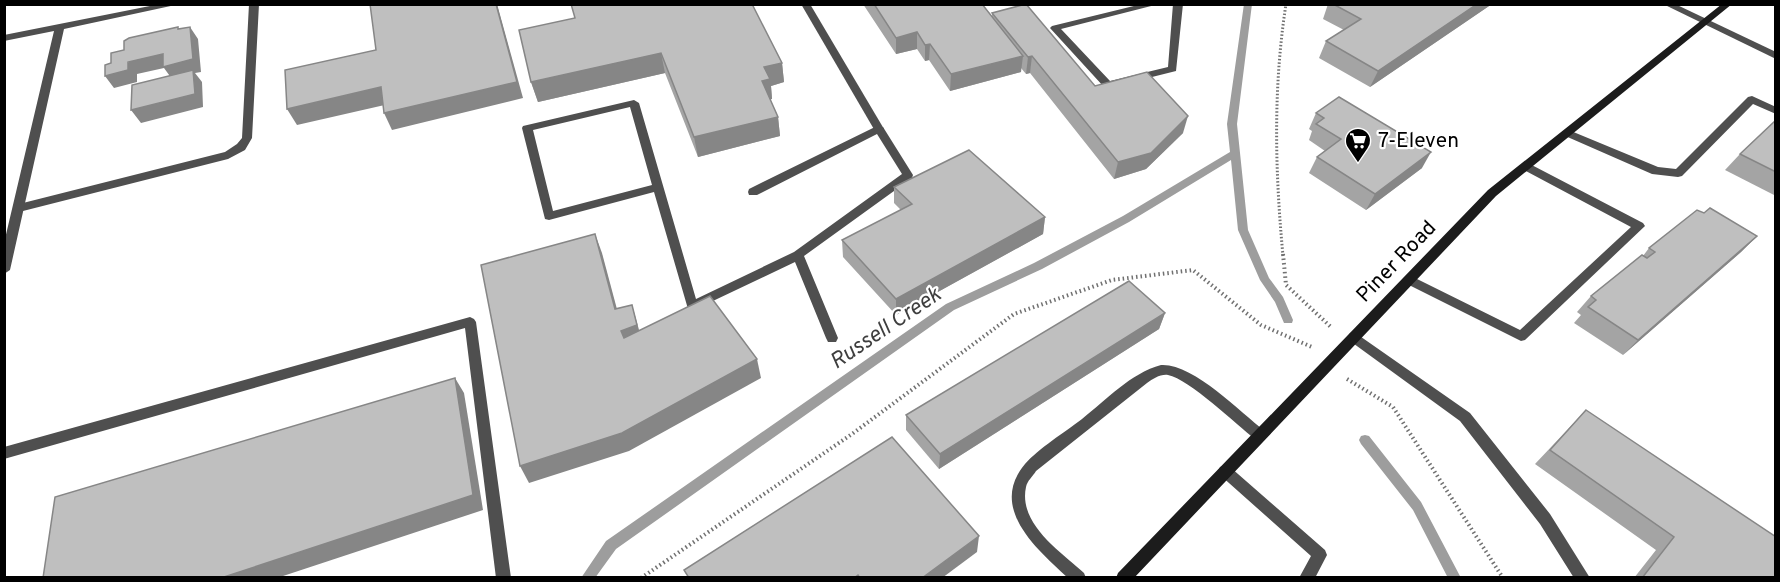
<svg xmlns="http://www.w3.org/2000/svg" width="1780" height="582" viewBox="0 0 1780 582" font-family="Overpass,sans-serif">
<rect width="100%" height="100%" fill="#fff"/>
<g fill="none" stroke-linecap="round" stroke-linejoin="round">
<g fill="#9d9d9d" fill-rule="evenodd">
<polygon points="1244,4 1252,4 1237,124 1248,230 1269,278 1283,297 1293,320 1292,323 1284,323 1275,302 1260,280 1238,230 1231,160 1129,222 1042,269 954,310 616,549 595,578 581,578 606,541 946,304 1034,263 1123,216 1230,152 1227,124"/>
<polygon points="1365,435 1369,436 1421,502 1461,578 1448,578 1413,510 1361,444 1359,440 1361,436"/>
</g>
<path stroke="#717171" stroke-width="3" stroke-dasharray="1.5 2" stroke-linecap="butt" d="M1283 256C1275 171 1273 88 1286 4"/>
<g stroke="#717171" stroke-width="4" stroke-dasharray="1.5 3" stroke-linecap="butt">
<polyline points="1283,254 1286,285 1332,328"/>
<polyline points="1347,379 1393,407 1503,578"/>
<polyline points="641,578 852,434 1014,314 1112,280 1193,270 1261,325 1312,347"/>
</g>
<g fill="#4f4f4f" fill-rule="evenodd">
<polygon points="249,4 259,4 252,138 245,150 228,159 19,212 15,211 13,208 15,205 225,152 237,144 242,138"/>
<polygon points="1142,4 1159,4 1061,29 1110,81 1168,67 1173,4 1183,4 1176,71 1108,88 1104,87 1050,28 1052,26"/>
<polygon points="1752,96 1776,107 1776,114 1753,104 1682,176 1678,177 1652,174 1563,135 1562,133 1563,131 1571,131 1658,167 1676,169 1748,97"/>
<path d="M634 100 639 103 696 299 794 252 902 174 877 134 757 195H749L748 192 749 189 875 127H883L913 175 912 178 804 256 838 338 836 342H828L826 338 795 262 696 309H688L654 192 549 220 545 219 522 128 523 126ZM630 107 652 185 553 211 533 130Z"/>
<polygon points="1526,162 1643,223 1645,226 1525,340 1521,341 1405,283 1403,280 1405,277 1413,277 1520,330 1631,227 1522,169 1521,166"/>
<polygon points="470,317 474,319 476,322 511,578 496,578 465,328 4,459 4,447"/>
<polygon points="1354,332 1470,413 1550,514 1590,578 1574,578 1540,524 1460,421 1350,341 1348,337 1350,333"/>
<path d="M1161 365C1193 363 1240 412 1265 431L1267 435 1265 439 1260 441 1255 439C1237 425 1189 379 1168 375 1160 374 1153 379 1147 383L1036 471C1033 476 1027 481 1026 487 1018 524 1061 552 1084 573L1086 578H1068C1037 549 988 508 1025 464 1038 449 1065 432 1082 419 1106 400 1131 373 1161 365Z"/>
<polygon points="1225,465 1230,467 1325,550 1327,555 1315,578 1299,578 1311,556 1220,475 1218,471 1220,467"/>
</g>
<g fill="#4f4f4f" fill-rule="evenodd">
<polygon points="160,4 180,4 64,29 10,270 4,274 4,243 54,31 4,41 4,35"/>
<polygon points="801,4 810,4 884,129 883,131 875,131"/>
</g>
<polygon fill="#4f4f4f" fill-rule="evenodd" points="1663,4 1675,4 1776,52 1776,59"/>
<polygon fill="#1c1c1c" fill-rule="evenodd" points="1722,4 1732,4 1496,196 1134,578 1116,578 1118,573 1488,190"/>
</g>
<g fill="#a4a4a4">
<polygon points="863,4 982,4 992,17 992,13 1095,86 1183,133 1146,169 1114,179 1030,73 1026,74 1021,68 1021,72 950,91 929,60 925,61 917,49 896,54"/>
<polygon points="1328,4 1492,4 1370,87 1319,58 1326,41 1344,30 1323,19"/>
<polygon points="519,30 782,63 784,82 771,86 772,99 770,99 778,117 780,136 698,157 665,73 538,102 531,82"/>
<polygon points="1316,113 1422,168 1366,210 1309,173 1317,157 1325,151 1309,140 1312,131 1309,129"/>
<polygon points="1776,120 1776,196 1725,170 1740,154"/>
<polygon points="894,187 1045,217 1043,234 896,315 843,257 842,240 901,210 894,203"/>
<polygon points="1704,213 1757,236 1741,252 1623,355 1574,323 1581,315 1577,312 1591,296 1643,256 1649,248"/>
<polygon points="1165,313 1159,329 939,469 906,430 906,415"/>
<polygon points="1586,410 1776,578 1634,578 1656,550 1535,464"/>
</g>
<g fill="#868686">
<polygon points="496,4 497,4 523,98 392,130 384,113"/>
<polygon points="1477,4 1492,4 1370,87 1378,71"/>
<polygon points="190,27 198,39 201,72 195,73 202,82 203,107 141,123 131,110 172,79 164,68 137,74 137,82 114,88 105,76"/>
<polygon points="917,32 917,49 896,54 896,38"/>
<polygon points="930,44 929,60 925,61 925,45"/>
<polygon points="661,53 665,73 538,102 531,82"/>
<polygon points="1023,56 1021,72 950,91 951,74"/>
<polygon points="1032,56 1030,73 1026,74 1028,57"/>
<polygon points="782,63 784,82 771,86 772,99 764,101 762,81 764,67"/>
<polygon points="381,87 389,104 297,125 287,109"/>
<polygon points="1188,116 1183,133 1146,169 1114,179 1118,162"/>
<polygon points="778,117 780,136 698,157 694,137"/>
<polygon points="1431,152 1422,168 1366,210 1375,194"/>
<polygon points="1045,217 1043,234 896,315 896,299"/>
<polygon points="595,234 602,253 622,328 615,309"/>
<polygon points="1757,236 1741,252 1623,355 1638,340"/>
<polygon points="632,305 643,344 627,349 621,331"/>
<polygon points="1165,313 1159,329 939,469 940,454"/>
<polygon points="757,359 761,378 629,451 529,483 520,466"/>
<polygon points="455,378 464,393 483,510 277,578 221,578"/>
<polygon points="979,536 977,552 942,578 922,578"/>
</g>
<g fill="#bfbfbf" stroke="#868686" stroke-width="1.5">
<polygon points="370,4 496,4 517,82 384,113 381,87 287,109 285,70 376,50"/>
<polygon points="571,4 752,4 782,63 764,67 770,79 762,81 778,117 694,137 661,53 531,82 519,30 575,18"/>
<polygon points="874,4 982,4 1023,56 951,74 930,44 925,45 917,32 896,38"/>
<polygon points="1026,4 1095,86 1147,72 1188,116 1151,153 1118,162 1032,56 1028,57 992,13"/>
<polygon points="1333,4 1477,4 1378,71 1326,41 1361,19"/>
<polygon points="178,27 178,29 190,27 193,59 163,67 163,54 128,62 128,70 105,76 105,65 111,63 111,53 124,50 124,41 129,38"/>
<polygon points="193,70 195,94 131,110 132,85"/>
<polygon points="1339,97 1431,152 1375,194 1317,157 1341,139 1316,124 1324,118 1316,113"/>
<polygon points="1776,120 1776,172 1740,154"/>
<polygon points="969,150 1045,217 896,299 842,240 912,204 894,187"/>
<polygon points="1710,208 1757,236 1638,340 1588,307 1596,300 1591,296 1642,255 1647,258 1655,252 1649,248 1697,210 1704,213"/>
<polygon points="595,234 615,309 632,305 637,325 621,331 624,338 710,296 757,359 622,433 520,466 481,265"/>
<polygon points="1129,281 1165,313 940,454 906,415"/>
<polygon points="455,378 473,495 221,578 43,578 55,497"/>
<polygon points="1586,410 1776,537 1776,578 1642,578 1674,537 1550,450"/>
<polygon points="892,437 979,536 922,578 860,578 858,575 854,578 689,578 684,570"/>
</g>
<defs>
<symbol id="supermarket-pin" viewBox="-11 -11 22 30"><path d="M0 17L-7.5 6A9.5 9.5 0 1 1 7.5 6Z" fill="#000" stroke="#fff"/><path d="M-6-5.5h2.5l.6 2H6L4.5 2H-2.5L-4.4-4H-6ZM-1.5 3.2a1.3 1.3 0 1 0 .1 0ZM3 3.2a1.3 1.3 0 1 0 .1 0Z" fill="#fff"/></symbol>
</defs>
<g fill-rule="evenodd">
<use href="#supermarket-pin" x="1343" y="126" width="30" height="40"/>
</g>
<g text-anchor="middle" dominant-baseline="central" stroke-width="4.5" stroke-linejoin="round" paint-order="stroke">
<g font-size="21" fill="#000" stroke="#fff" text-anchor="start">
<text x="1378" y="141">7-Eleven</text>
</g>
<g font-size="21" fill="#000" stroke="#fff">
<text transform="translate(1397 262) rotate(-46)">Piner Road</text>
</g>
<g font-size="22" font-style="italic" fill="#3e3e3e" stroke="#fff">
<text transform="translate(886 329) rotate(-34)">Russell Creek</text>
</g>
</g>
<rect width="1780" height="582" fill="none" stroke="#000000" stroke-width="12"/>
</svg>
